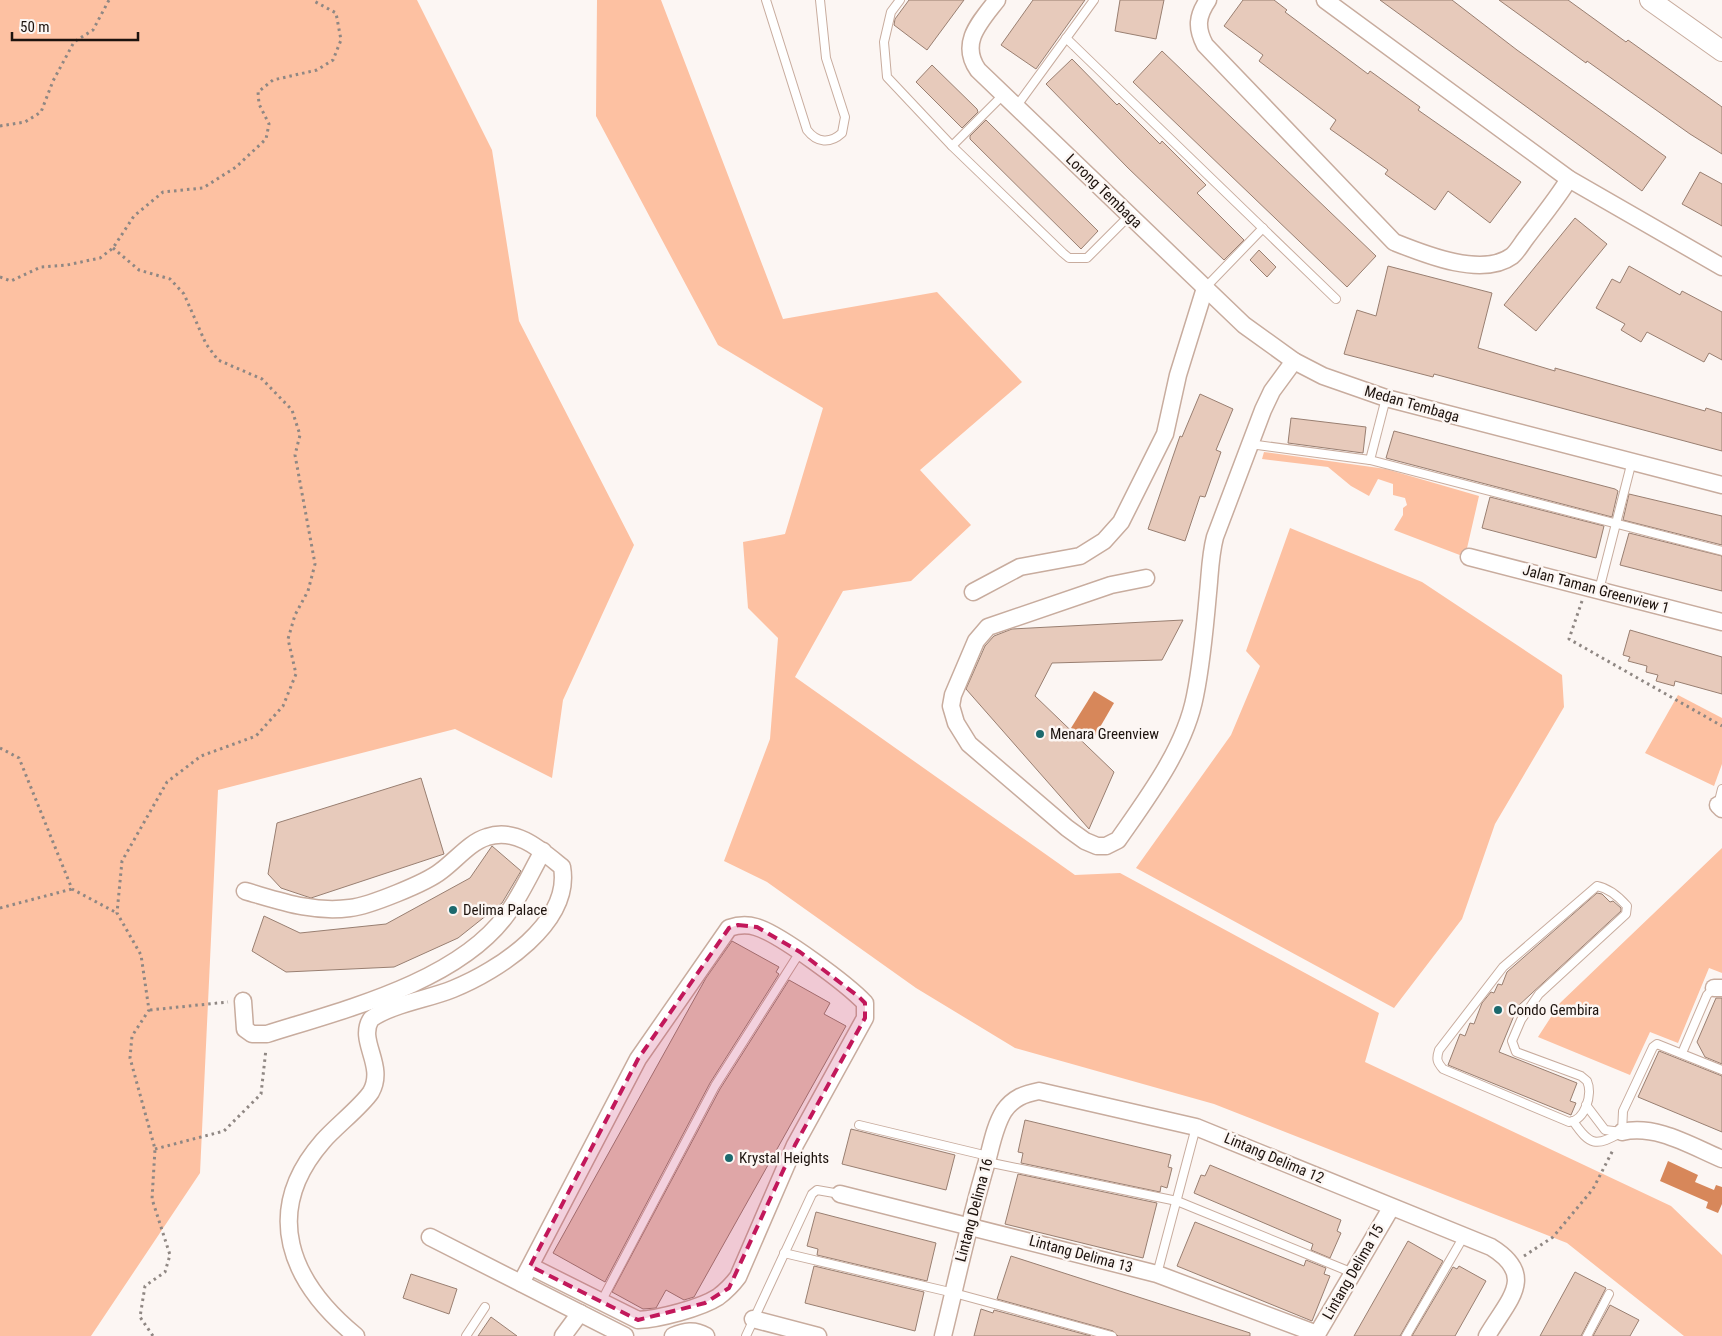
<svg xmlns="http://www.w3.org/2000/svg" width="1722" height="1336" viewBox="0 0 1722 1336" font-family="'Roboto Condensed',sans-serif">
<rect width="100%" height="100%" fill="#fcf6f3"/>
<g fill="#fdc1a2">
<polygon points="0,0 417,0 492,150 519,321 634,545 563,700 552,778 455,729 218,790 200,1173 91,1336 0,1336"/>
<polygon points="597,0 661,0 783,319 937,292 1022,382 920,470 971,525 911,581 843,591 795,677 1075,875 1120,873 1379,1013 1365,1062 1671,1206 1722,1255 1722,1336 1684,1336 1567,1243 1214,1104 1015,1048 916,988 767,882 724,861 770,739 778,638 748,608 743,542 785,534 823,408 718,345 596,116"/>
<polygon points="1264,452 1386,469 1479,496 1465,557 1394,530 1403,515 1403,508 1407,505 1405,498 1393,495 1393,484 1378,479 1369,496 1351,486 1328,467 1262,459"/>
<polygon points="1290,528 1422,582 1562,675 1564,707 1495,824 1462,919 1394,1008 1136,868 1231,735 1260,666 1246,651"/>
<polygon points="1678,695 1722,718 1722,764 1714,786 1645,753"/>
<polygon points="1722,848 1722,973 1709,968 1678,1043 1650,1032 1630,1075 1538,1037 1560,1003"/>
</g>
<g fill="#d7875a">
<polygon points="1094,691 1114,703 1092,741 1071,728"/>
<polygon points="1668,1161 1698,1175 1695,1182 1714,1190 1716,1185 1722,1187 1722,1204 1718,1213 1706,1208 1708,1202 1660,1181"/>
</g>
<g fill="#e7cabb" stroke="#997f71">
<polygon points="909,0 964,0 927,50 894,25 895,19"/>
<polygon points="1033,0 1085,0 1036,69 1001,45"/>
<polygon points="1120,0 1164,0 1156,39 1115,31"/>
<polygon points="1243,0 1274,0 1287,10 1285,12 1368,74 1370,71 1420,107 1418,110 1521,182 1490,223 1448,191 1435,210 1385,174 1388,170 1330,129 1336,120 1259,61 1263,55 1224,26"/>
<polygon points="1380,0 1452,0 1517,50 1666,157 1642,191"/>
<polygon points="1499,0 1568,0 1626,42 1628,40 1722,107 1722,154 1690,134 1587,61 1586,63"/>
<polygon points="1162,51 1376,256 1347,287 1133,82"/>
<polygon points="1072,59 1117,105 1119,103 1160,144 1162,141 1206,185 1197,193 1244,240 1224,260 1128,168 1046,84"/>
<polygon points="932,65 977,109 978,112 962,128 916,82"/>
<polygon points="986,120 1098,231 1081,249 970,139 970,136"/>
<polygon points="1700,172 1722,184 1722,226 1682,204"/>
<polygon points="1575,218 1607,244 1536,331 1504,305"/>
<polygon points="1259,250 1276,267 1267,277 1250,260"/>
<polygon points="1388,266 1492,293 1478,348 1555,371 1555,368 1705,411 1706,408 1722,413 1722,451 1434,374 1433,377 1344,354 1357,310 1376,316"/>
<polygon points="1629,266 1680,295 1682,291 1722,312 1722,360 1709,353 1704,362 1647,332 1641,342 1621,330 1625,324 1596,308 1612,279 1620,283"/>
<polygon points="1200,394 1233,409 1216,450 1221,452 1205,497 1200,496 1185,541 1148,529 1180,436 1182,437"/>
<polygon points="1291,418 1366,427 1363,453 1288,443"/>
<polygon points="1394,431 1615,489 1618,491 1612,517 1386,458"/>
<polygon points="1629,494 1722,516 1722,545 1623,520"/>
<polygon points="1490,497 1604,526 1596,558 1482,528"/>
<polygon points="1629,533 1722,556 1722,591 1620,565"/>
<polygon points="1183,620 1162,660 1052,663 1035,696 1114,772 1089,829 966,689 985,646 994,636 1012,629"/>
<polygon points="1630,630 1722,657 1722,694 1675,681 1674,686 1656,681 1658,675 1646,672 1647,666 1628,661 1630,657 1623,655"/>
<polygon points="421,778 444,854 311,898 281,888 268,874 277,823"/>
<polygon points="492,846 521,871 502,903 458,938 394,967 286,972 252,951 264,916 300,933 386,924 470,878"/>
<polygon points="1597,893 1602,894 1610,902 1613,901 1621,908 1621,911 1518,1006 1499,1052 1577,1083 1570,1101 1576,1103 1571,1115 1448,1065 1460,1034 1465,1036 1470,1023 1474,1024 1482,1003 1491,992 1494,993 1498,984 1502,985 1507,972"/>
<polygon points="732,941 779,967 776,972 779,974 710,1083 605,1282 553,1253 706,978"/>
<polygon points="789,980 830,1003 824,1014 846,1026 694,1297 684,1300 666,1290 656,1308 643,1309 612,1292 720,1089"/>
<polygon points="1716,998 1722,998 1722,1064 1705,1057 1697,1042"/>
<polygon points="1659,1051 1722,1076 1722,1132 1638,1097"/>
<polygon points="1025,1120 1171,1155 1168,1167 1172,1168 1167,1188 1161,1186 1160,1192 1021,1163 1023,1153 1018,1152"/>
<polygon points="851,1129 955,1155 946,1190 842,1164"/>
<polygon points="1210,1165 1341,1220 1337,1231 1341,1233 1330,1258 1311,1250 1313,1244 1194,1193 1201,1175 1205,1176"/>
<polygon points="1018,1174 1157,1203 1143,1258 1005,1224"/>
<polygon points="816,1212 936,1243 927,1281 817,1255 818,1249 807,1246"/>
<polygon points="1195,1222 1304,1266 1306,1260 1326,1268 1324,1274 1330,1276 1312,1321 1177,1266"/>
<polygon points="1408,1241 1443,1261 1400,1336 1354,1336"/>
<polygon points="1011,1256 1250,1333 1250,1336 1118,1336 1113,1331 997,1299"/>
<polygon points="814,1266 924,1292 915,1331 805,1303"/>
<polygon points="1459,1266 1486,1281 1455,1336 1412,1336 1453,1267 1457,1269"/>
<polygon points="1575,1272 1606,1288 1581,1336 1540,1336"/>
<polygon points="411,1274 457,1289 449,1314 403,1298"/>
<polygon points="1610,1305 1639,1320 1630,1336 1593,1336"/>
<polygon points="981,1309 993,1313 994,1310 1091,1336 974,1336"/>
<polygon points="491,1317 517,1336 478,1336"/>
</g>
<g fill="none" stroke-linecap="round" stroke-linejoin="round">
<defs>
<g id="service">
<path d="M766 0 807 130C817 143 830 144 842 133L845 117 826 58 820 0"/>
<polyline points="900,0 891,12 884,42 887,77 952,146 1063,253 1069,258 1087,258 1129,216"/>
<polyline points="1066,38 1336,299"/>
<polyline points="1016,107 1094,0"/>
<polyline points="952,146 1003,95"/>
<polyline points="1205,288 1263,228"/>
<polyline points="1250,444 1370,460 1722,551"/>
<polyline points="1370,460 1386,398"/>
<polyline points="1599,590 1632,461"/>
<polyline points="1718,805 1722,789"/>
<path d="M1597 886C1608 888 1619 897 1627 906L1626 914 1539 994 1521 1020 1512 1041 1516 1052 1581 1076 1587 1081C1593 1094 1585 1121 1569 1122L1443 1069C1437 1062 1436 1059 1439 1050L1503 967Z"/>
<polyline points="1682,1053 1707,995 1714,988"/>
<polyline points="1586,1105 1605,1130 1622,1132"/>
<path d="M1573 1121C1590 1146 1596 1147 1622 1132"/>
<polyline points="859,1125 988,1156"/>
<polyline points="1622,1132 1623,1111 1653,1047 1657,1044 1722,1070"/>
<polyline points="987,1162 1177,1201 1353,1273"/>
<polyline points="784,1253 954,1293 1112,1336"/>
<polyline points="1157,1274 1196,1127"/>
<polyline points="601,1302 715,1086 800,952"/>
<polyline points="466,1336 485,1307"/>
<polyline points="746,1336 812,1194 817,1190 840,1194"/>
<polyline points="1406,1336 1464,1236"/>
<polyline points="1587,1336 1609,1294"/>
</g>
<g id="minor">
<path d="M997 0C980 22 959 43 978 70L1244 325 1294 361 1323 376 1386 398 1722 485"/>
<path d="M1208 0C1197 16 1196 28 1205 45L1394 242C1424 254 1482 278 1512 256 1517 252 1522 243 1526 238 1541 218 1556 200 1569 179"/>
<polyline points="1325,0 1569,179 1722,267"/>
<polyline points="1469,557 1722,622"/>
<path d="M1146 578 1111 585 988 627 976 641 953 695 951 706 956 723 969 744 1067 828 1085 841 1097 846H1106L1118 840C1148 797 1185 748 1195 696 1202 662 1205 627 1208 593 1210 574 1210 556 1215 537L1263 410 1272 391 1294 361"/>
<polyline points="973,592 1020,567 1080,556 1104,541 1121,522 1165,434 1178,375 1205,288"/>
<polyline points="1718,805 1722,809"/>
<path d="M245 891C280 901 312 913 350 908 369 906 426 883 441 871 456 860 470 842 487 837 516 827 541 850 562 867 572 923 498 971 453 989 429 999 392 1004 371 1019 357 1041 386 1065 371 1092 362 1106 335 1127 323 1141 261 1212 290 1282 356 1336"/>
<polyline points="1714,988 1722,988"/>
<path d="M243 1001 245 1029 252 1034H267C343 1010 458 982 507 914 521 895 531 872 543 851"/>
<path d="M1622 1132C1656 1124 1691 1146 1722 1159"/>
<polyline points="840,1194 1157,1274 1317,1334"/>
<polyline points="430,1237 625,1336"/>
<path d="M521 1283 530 1266 638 1059 729 928C738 925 746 924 756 927 780 934 847 984 865 1003V1018L795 1145 738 1277C732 1285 726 1291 718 1297 701 1308 659 1319 638 1320L530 1266"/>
<polyline points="753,1319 818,1336"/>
<polyline points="563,1336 580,1313"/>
<path d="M673 1336C685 1331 694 1329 706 1336"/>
<path d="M943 1336C957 1279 969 1222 986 1165 991 1148 994 1127 1004 1111 1013 1098 1024 1094 1039 1091L1196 1127 1491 1247C1538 1276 1508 1300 1487 1336"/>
<polyline points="1316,1336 1391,1208"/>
</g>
<polyline id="tertiary" points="1650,0 1722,51"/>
</defs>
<use href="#service" stroke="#c8ac9e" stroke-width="10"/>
<use href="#minor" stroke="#c8ac9e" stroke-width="19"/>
<use href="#tertiary" stroke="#c8ac9e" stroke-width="22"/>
<g stroke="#8f8783" stroke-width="3" stroke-dasharray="2.5 4" stroke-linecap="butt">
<polyline points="0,126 25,122 41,112 53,81 74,42 93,30 109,0"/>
<polyline points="113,248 139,270 170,279 184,294 206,344 218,360 262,379 292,410 300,435 295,455 315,564 308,591 295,615 288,639 296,674 283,706 256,736 201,756 167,782 122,861 117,913 141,955 149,1010 132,1036 130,1058 155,1149 152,1199 170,1255 165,1272 145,1286 140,1317 153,1336"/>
<polyline points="0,277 11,281 41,267 67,265 100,258 113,248 134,216 163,192 203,188 236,167 266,139 269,124 259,104 258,92 273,80 317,70 333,60 341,40 336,13 312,0"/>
<polyline points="1582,601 1569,639 1722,726"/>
<polyline points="0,748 19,758 72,889 117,913"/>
<polyline points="0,908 72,889"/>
<polyline points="150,1010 228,1002"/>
<polyline points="155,1149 224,1131 261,1094 266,1049"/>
<polyline points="1524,1256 1553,1237 1593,1189 1613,1150"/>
</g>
<use href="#service" stroke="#fff" stroke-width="8"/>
<use href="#minor" stroke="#fff" stroke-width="16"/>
<use href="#tertiary" stroke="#fff" stroke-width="20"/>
</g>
<path fill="#c2185b" fill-opacity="0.2" stroke="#c2185b" stroke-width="4" stroke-dasharray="10 6" stroke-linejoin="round" d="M738 925 757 927 800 952 859 997 865 1003V1018L795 1145 729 1288 705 1303 638 1320 530 1266 638 1059 729 928Z"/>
<g fill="#1c696d" stroke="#fcf6f3" stroke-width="2">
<circle cx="1040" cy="734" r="5"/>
<circle cx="453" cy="910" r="5"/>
<circle cx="1498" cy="1010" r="5"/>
<circle cx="729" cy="1158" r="5"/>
</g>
<g text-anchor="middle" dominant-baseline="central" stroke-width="5" stroke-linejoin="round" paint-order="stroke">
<g font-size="15" fill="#1d130e" stroke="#fcf6f3">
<text transform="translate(1104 191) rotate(44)">Lorong Tembaga</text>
<text transform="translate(1412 404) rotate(16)">Medan Tembaga</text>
<text transform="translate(1596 589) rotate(15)">Jalan Taman Greenview 1</text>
<text transform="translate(1274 1158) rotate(23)">Lintang Delima 12</text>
<text transform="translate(974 1210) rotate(-75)">Lintang Delima 16</text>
<text transform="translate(1081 1254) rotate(15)">Lintang Delima 13</text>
<text transform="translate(1353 1272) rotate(-60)">Lintang Delima 15</text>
</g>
<g font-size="15" fill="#1d130e" stroke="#fcf6f3" text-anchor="start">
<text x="1050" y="734">Menara Greenview</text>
<text x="463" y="910">Delima Palace</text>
<text x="1508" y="1010">Condo Gembira</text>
<text x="739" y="1158">Krystal Heights</text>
</g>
</g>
<path d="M12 32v8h126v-8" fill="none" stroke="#1d130e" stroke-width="2.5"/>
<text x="20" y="32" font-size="15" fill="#1d130e" stroke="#fcf6f3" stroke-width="4" paint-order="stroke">50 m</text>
</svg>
